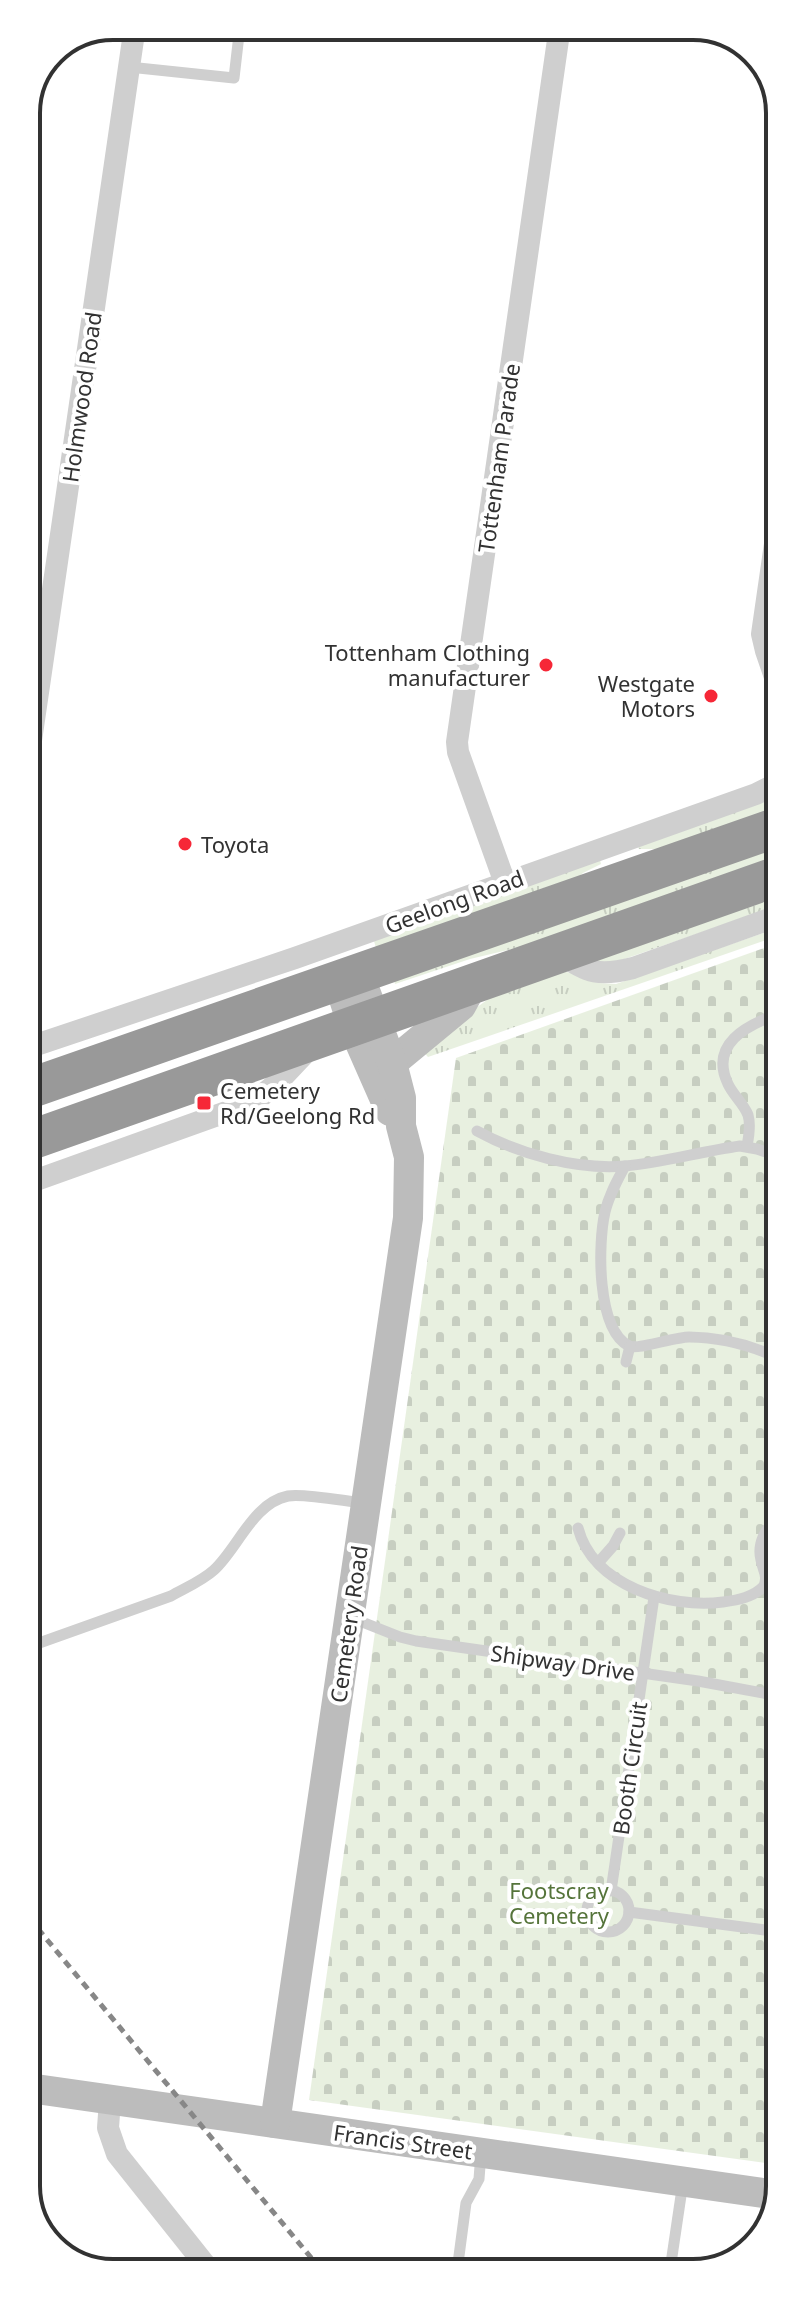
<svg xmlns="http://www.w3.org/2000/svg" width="806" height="2299" viewBox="0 0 806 2299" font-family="'Noto Sans',sans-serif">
<defs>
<pattern id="grass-tufts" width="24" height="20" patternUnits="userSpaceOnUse" patternTransform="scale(2)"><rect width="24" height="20" fill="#e8f0e0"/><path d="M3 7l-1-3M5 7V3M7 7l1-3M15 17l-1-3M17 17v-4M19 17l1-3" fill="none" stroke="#c7cec1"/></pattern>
<pattern id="cemetery-stones" width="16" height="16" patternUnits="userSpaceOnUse" patternTransform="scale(2)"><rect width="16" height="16" fill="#e8f0e0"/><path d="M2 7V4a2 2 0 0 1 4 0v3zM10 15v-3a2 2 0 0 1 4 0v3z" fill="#c7cec1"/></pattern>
</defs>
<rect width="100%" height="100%" fill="#fff"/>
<g fill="url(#grass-tufts)">
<polygon points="778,794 778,810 657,849 639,849 636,843 683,830 767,801"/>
<polygon points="778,843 778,860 554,939 470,959 395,984 393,977"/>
<polygon points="599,856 601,864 583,873 572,883 376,948 374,941"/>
<polygon points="778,893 778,906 607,965 590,959"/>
<polygon points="778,928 778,936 428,1057 420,1048 494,995 561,971 577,974 598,983 616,984"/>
</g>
<polygon fill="url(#cemetery-stones)" points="778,943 780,2165 309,2100 456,1058"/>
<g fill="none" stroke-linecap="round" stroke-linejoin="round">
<g stroke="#cfcfcf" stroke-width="11">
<polyline points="129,67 234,78 240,26"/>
<path d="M477 1131C519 1154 576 1170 625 1166 663 1163 702 1151 740 1146L757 1149 778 1156"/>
<path d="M747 1146C749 1136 751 1125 748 1115 744 1104 733 1095 728 1084 709 1044 747 1025 778 1014"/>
<path d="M625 1166C617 1181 609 1195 605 1212 598 1242 596 1329 629 1346 637 1350 675 1337 689 1337 721 1337 750 1345 779 1358"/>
<polyline points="626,1362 630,1346"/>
<path d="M578 1528C593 1586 670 1609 723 1602 738 1600 754 1597 764 1586 768 1575 763 1571 761 1560 757 1545 765 1526 779 1519"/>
<polyline points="598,1563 613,1546 620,1533"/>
<polyline points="352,1618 400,1637 416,1641 698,1681 779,1696"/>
<path d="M28 1647 171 1596C185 1588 202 1581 214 1570 238 1548 253 1503 288 1496 303 1493 344 1501 363 1503"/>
<circle cx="608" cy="1911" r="21"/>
<polyline points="611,1891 654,1597"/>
<polyline points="629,1912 780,1932"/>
<polyline points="670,2270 683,2182"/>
<polyline points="457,2271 466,2203 479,2179 481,2153"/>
</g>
<g stroke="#cfcfcf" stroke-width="22">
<polyline points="778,523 762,634 766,651 778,686"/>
<polyline points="27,768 135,26"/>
<polyline points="505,883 458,752 457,742 560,26"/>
<path d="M560 953C587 974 601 976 633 968L778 916"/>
<polyline points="27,1048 295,958 756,794 778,783"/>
<polyline points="28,1183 254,1102 277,1083 309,1049"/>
<polyline points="110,2100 108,2128 117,2154 211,2272"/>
</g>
<g stroke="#bcbcbc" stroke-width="30">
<polyline points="338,980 353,1027 390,1111"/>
<polyline points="392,1063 461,1006 473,984"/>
<polyline points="29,2088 777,2195"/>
<polyline points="275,2123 408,1218 409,1157 401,1126 401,1098 392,1063 358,972"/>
</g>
<g stroke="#999" stroke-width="40">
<polyline points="28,1089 778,827"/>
<polyline points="28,1141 778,876"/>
</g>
<polyline stroke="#878787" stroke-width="5" stroke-dasharray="8 6" stroke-linecap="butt" points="29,1918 323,2272"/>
</g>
<g fill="#f62737" stroke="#fff" stroke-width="3">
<circle cx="546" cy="665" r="8"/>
<circle cx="711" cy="696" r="8"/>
<circle cx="185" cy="844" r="8"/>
<rect x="196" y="1095" width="16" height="16" rx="4"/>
</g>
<g text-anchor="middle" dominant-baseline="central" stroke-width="8" stroke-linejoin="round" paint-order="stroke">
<g font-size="22" fill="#323232" stroke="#fff">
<text transform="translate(81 397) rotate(-82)">Holmwood Road</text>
<text transform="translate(498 458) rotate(-82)">Tottenham Parade</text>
<text transform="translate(454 901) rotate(-20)">Geelong Road</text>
<text transform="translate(348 1624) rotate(-82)">Cemetery Road</text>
<text transform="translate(563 1662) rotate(8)">Shipway Drive</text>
<text transform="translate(629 1768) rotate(-82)">Booth Circuit</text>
<text transform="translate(403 2141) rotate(8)">Francis Street</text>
</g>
<g font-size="22" fill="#323232" stroke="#fff" text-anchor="end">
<text x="530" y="652">Tottenham Clothing<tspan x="530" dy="25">manufacturer</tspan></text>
<text x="695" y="683">Westgate<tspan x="695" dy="25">Motors</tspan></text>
<text x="201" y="844" text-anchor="start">Toyota</text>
<text x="220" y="1090" text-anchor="start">Cemetery<tspan x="220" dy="25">Rd/Geelong Rd</tspan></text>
</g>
<g font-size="22" fill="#55743a" stroke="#fff">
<text x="559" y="1890">Footscray<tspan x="559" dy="25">Cemetery</tspan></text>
</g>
</g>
<path d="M0 0H806V2299H0ZM113 40H693A73 73 0 0 1 766 113V2186A73 73 0 0 1 693 2259H113A73 73 0 0 1 40 2186V113A73 73 0 0 1 113 40Z" fill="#fff" fill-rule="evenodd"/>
<path fill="none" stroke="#323232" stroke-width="4" d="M113 40H693A73 73 0 0 1 766 113V2186A73 73 0 0 1 693 2259H113A73 73 0 0 1 40 2186V113A73 73 0 0 1 113 40Z"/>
</svg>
